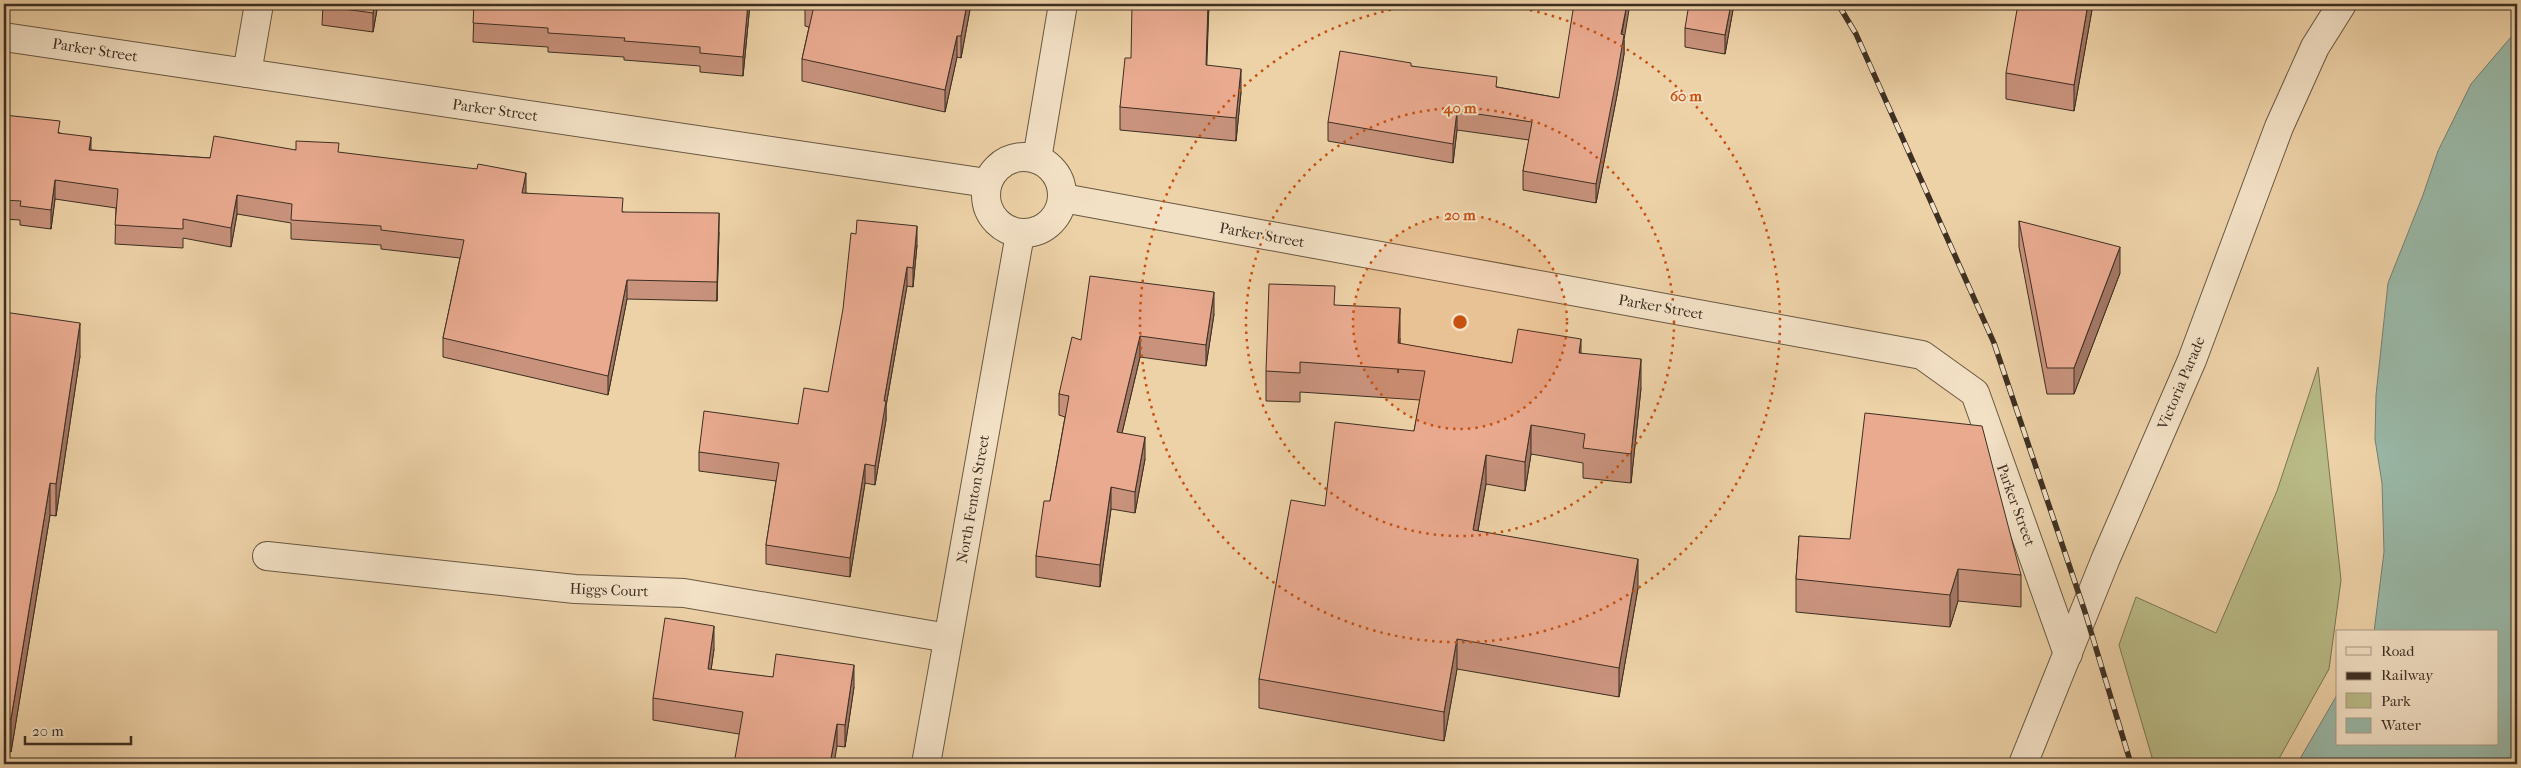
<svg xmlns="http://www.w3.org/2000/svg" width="2521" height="768" viewBox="0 0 2521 768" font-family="'IM FELL French Canon',serif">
<rect width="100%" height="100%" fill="#edd1a7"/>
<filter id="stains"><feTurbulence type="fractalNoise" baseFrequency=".004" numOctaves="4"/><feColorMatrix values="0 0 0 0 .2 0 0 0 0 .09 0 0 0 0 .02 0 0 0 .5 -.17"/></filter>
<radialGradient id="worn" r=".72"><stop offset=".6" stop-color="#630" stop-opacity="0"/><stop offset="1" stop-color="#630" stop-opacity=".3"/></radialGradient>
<polygon fill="#b9bb87" stroke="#7b7554" points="2318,367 2341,580 2329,669 2276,764 2154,764 2119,645 2136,597 2216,633 2277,491"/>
<polygon fill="#99b7a6" stroke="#748171" points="2517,30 2517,764 2297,764 2337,695 2337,744 2497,744 2497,632 2374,632 2384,552 2382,483 2375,439 2376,395 2388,283 2423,195 2438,151 2471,84"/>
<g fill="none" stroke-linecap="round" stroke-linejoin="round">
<defs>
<g id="minor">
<polyline points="4,37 987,183"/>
<polyline points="247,73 259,4"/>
<circle cx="1024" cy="195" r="38"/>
<polyline points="1037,159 1063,4"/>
<polyline points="1063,198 1922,355 1975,393 2068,654"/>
<polyline points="267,556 575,589 684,593 948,638"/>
<polyline points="926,764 1020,234"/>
</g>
<polyline id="tertiary" points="2023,764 2106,558 2192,360 2279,127 2315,47 2342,4"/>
</defs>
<use href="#minor" stroke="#695843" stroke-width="30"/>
<use href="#tertiary" stroke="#695843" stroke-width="30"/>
<use href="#minor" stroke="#f3e1c6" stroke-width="28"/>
<use href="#tertiary" stroke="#f3e1c6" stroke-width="28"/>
<defs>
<polyline id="rail" points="1838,4 1856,34 1994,343 2085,612 2131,764"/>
</defs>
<use href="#rail" stroke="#3d2f22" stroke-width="5.5"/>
<use href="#rail" stroke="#f3e1c6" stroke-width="4" stroke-dasharray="11" stroke-linecap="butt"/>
</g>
<g fill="#c8927c" stroke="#3d2f22">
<polygon points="323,4 378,4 373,32 322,25"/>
<polygon points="435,4 750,4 743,76 700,72 700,66 624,60 624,57 548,52 548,47 473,42 474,10"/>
<polygon points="805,4 971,4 961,58 957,57 945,112 802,81 802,59 809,27 805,26"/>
<polygon points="1209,4 1206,65 1241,92 1236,141 1120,130 1120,107 1131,58"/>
<polygon points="1734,4 1725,54 1685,47 1685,28"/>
<polygon points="2093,4 2074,111 2006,99 2006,73"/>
<polygon points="1624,40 1624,54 1617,95 1596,203 1523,190 1523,171 1529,140 1457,130 1453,163 1328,141 1328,122 1411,66 1497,87 1559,98"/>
<polygon points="4,115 60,133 91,150 210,158 296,150 339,153 526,193 623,212 719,232 717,301 627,299 608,395 443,357 443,338 460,258 381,249 381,245 291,239 291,223 237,214 231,247 183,238 183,248 115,244 116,208 55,199 51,229 20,225 20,220 4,219"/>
<polygon points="2019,221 2120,273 2074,394 2047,394 2019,247"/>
<polygon points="917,245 913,287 907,286 886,406 886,420 875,485 865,483 850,577 766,564 766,545 776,481 699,471 699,452 798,424 828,392"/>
<polygon points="1335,305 1400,338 1400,344 1512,363 1581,353 1641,388 1631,483 1583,478 1583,463 1531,454 1525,491 1486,484 1478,531 1638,588 1619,697 1457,669 1444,741 1259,708 1259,679 1325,506 1414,431 1420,400 1300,392 1300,402 1266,401 1266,371"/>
<polygon points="4,312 80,356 56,516 50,515 11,752 4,751"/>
<polygon points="1214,314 1206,366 1140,357 1122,433 1145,459 1135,513 1111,509 1100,587 1036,577 1036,556 1050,501 1065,417 1059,415 1059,394 1081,340"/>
<polygon points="1799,536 2021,575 2021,607 1958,601 1950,627 1796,612 1796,579"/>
<polygon points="714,649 711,670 854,687 845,747 739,734 653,720 653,698"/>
</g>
<g fill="#a37765" stroke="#3d2f22">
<polygon points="375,4 378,4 373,32 373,13"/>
<polygon points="748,4 750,4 743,76 743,57"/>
<polygon points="967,4 971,4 961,58 961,36"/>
<polygon points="1208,4 1209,4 1206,88 1206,65"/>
<polygon points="1627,4 1630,4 1624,40 1624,54 1617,95 1596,203 1596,184"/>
<polygon points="1731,4 1734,4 1725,54 1725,35"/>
<polygon points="2088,4 2093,4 2074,111 2074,85"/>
<polygon points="957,36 957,57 945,112 945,90"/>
<polygon points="1241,69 1241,92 1236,141 1236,118"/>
<polygon points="1457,111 1457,130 1453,163 1453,144"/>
<polygon points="91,137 91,156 89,150"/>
<polygon points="526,173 526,192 522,212 522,193"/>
<polygon points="55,180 55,199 51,229 51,210"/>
<polygon points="237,195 237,214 231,247 231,228"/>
<polygon points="719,213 719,232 717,301 717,282"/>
<polygon points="917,226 917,245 913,287 913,268"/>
<polygon points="2120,247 2120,273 2074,394 2074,368"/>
<polygon points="907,267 907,286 886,406 886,420 875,485 875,466 884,401"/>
<polygon points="627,280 627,299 608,395 608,376"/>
<polygon points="1214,292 1214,314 1206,366 1206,345"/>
<polygon points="1400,308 1400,338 1398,373 1398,343"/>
<polygon points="80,323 80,356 56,516 56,484"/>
<polygon points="1140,336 1140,357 1117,454 1117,432"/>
<polygon points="1581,339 1581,369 1579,353"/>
<polygon points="1641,359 1641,388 1631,483 1631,454"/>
<polygon points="1531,425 1531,454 1525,491 1525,462"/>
<polygon points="1145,437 1145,459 1135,513 1135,492"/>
<polygon points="1486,455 1486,484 1473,559 1473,530"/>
<polygon points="865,464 865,483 850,577 850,558"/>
<polygon points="50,483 50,515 11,752 11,719"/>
<polygon points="1111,487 1111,509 1100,587 1100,565"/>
<polygon points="1638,559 1638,588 1619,697 1619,668"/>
<polygon points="1958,569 1958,601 1950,627 1950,595"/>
<polygon points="714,626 714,649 708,691 708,669"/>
<polygon points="1457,639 1457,669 1444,741 1444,712"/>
<polygon points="854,665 854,687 845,747 845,725"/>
<polygon points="837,724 837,746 834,764 830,764"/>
</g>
<g fill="#e9aa90" stroke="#3d2f22">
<polygon points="323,4 375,4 373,13 322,6"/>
<polygon points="474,4 748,4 743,57 700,53 700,47 624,41 625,38 548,33 548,28 473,23"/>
<polygon points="805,4 967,4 961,36 957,36 945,90 802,59 814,6"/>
<polygon points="1132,4 1208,4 1206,65 1241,69 1236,118 1120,107 1125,58 1131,58"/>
<polygon points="1574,4 1627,4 1621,34 1624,35 1617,76 1596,184 1523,171 1532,122 1457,111 1453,144 1328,122 1340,51 1411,63 1411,66 1497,77 1496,87 1559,98"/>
<polygon points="1689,4 1731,4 1725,35 1685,28"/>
<polygon points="2018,4 2088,4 2074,85 2006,73"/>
<polygon points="4,115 60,121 58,133 91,137 89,150 210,158 214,136 296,150 296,141 339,143 338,152 477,169 478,164 526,173 522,193 623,198 622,212 719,213 717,282 627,280 608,376 443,338 464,240 381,230 381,226 291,220 292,204 237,195 231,228 183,219 183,229 115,225 118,189 55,180 51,210 20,206 21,201 4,200"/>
<polygon points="857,220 917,226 913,268 907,267 884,401 886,401 875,466 865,464 850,558 766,545 779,463 699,452 704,411 798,424 804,388 828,392 843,309 851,233 856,234"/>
<polygon points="2019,221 2120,247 2074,368 2047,368"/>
<polygon points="1090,276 1214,292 1206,345 1140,336 1117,432 1145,437 1135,492 1111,487 1100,565 1036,556 1044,501 1050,501 1069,396 1059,394 1072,337 1081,340"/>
<polygon points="1269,284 1335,286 1334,305 1400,308 1398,343 1512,363 1518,329 1581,339 1579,353 1641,359 1631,454 1583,448 1585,434 1531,425 1525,462 1486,455 1473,530 1638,559 1619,668 1457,639 1444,712 1259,679 1291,500 1325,506 1335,422 1414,431 1425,371 1300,362 1300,373 1266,371"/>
<polygon points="4,312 80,323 56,484 50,483 11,719 4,718"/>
<polygon points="1865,413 1982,426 2021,575 1958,569 1950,595 1796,579 1799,536 1850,539"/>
<polygon points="665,618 714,626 708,669 773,677 776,654 854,665 845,725 837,724 830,764 734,764 743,712 653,698"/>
</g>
<circle cx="1460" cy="322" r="107" fill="#c65110" fill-opacity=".12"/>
<g fill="none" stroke="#c65110" stroke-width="2.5" stroke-dasharray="2.5 5">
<circle cx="1460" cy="322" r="107"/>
<circle cx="1460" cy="322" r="214"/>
<path d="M1493 4A320 320 0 1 1 1427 4"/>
</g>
<g text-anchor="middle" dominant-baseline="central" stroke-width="4" stroke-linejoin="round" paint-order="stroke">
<g font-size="15" fill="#3d2f22" stroke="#f3e1c6">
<text transform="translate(95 50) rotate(9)">Parker Street</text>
<text transform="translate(495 110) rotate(8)">Parker Street</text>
<text transform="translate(1262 235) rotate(10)">Parker Street</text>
<text transform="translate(1661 307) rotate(10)">Parker Street</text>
<text transform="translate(2181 383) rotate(-67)">Victoria Parade</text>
<text transform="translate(973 499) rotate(-80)">North Fenton Street</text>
<text transform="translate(2016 505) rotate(70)">Parker Street</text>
<text transform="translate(609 590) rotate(2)">Higgs Court</text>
</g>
</g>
<circle cx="1460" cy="322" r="8" fill="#c65110" stroke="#f3e1c6" stroke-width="2.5"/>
<g font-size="15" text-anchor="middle" font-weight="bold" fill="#c65110" stroke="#f3e1c6" stroke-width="4" stroke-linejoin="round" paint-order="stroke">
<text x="1686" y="101">60 m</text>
<text x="1460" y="113">40 m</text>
<text x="1460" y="220">20 m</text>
</g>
<rect width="2521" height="768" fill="none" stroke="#edd1a7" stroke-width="20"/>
<rect x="5" y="5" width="2511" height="758" fill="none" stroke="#3d2f22" stroke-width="2.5"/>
<rect x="10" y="10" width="2501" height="748" fill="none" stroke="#3d2f22"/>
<rect x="2336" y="630" width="162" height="115" fill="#f3e1c6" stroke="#aa9a84"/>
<rect x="2346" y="647" width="25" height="8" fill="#f3e1c6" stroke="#aa9a84"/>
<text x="2381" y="656" font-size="15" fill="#3d2f22">Road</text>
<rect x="2346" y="672" width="25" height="8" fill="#3d2f22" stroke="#aa9a84"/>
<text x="2381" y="680" font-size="15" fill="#3d2f22">Railway</text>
<rect x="2346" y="693" width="25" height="15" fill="#b9bb87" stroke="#aa9a84"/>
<text x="2381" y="706" font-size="15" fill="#3d2f22">Park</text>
<rect x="2346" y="718" width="25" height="15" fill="#99b7a6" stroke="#aa9a84"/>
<text x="2381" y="730" font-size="15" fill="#3d2f22">Water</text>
<path d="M25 736v8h106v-8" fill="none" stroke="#3d2f22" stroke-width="2.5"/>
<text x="32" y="736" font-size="15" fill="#3d2f22" stroke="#f3e1c6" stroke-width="4" paint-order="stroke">20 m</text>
<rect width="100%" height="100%" filter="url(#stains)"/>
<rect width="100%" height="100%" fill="url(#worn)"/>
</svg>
